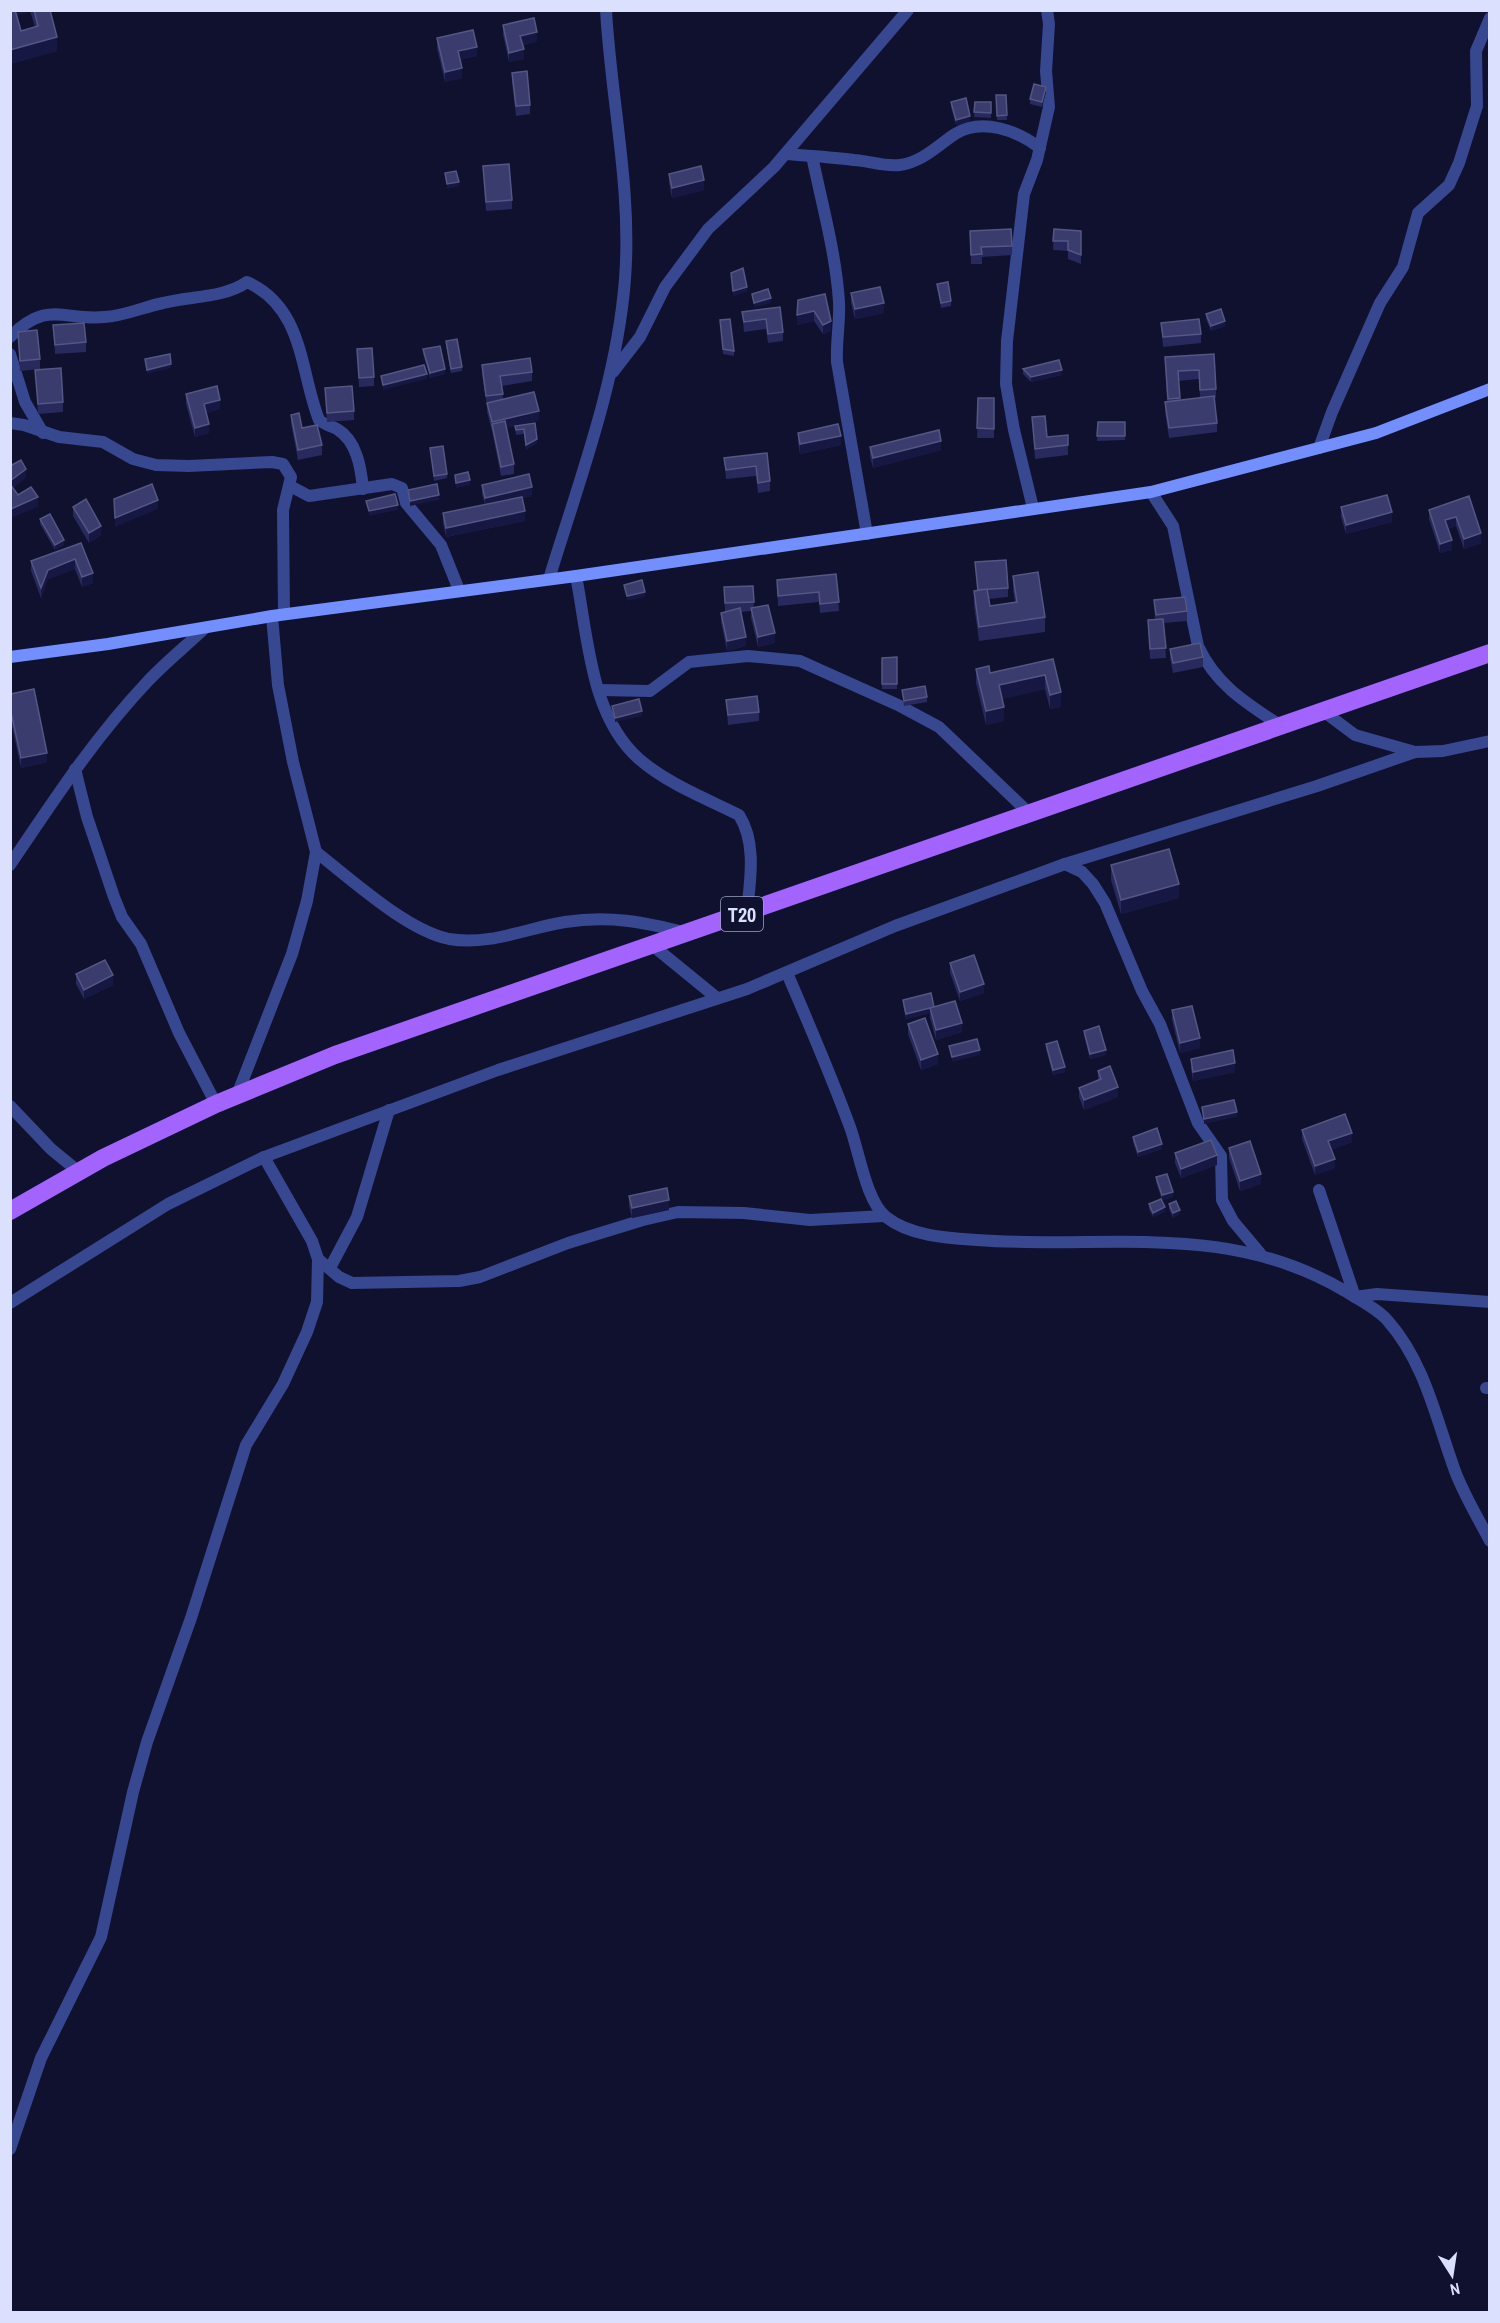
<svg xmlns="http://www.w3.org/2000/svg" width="1500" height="2323" viewBox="0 0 1500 2323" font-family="'Archivo Narrow',sans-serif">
<rect width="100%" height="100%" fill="#0f112e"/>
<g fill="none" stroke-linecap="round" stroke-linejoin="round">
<g stroke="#374790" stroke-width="12">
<path d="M786 154C809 156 832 157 854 160 870 161 884 167 900 165 922 162 937 146 955 134 982 117 1018 131 1040 148"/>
<path d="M812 156C822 204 836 254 839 302 840 322 836 342 837 362L867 534"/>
<path d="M10 337C48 299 63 321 104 317 125 316 143 307 163 303 190 296 224 298 247 282 304 307 300 372 319 420 325 425 331 426 337 429 357 441 361 468 363 489"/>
<polyline points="10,354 25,402 43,433"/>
<polyline points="613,372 640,337 665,287 708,229 774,167 908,10"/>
<polyline points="10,423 24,425 59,437 103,442 133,459 156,465 189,466 272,462 283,464 291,477 283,510 284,614"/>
<polyline points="1319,448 1332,412 1380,303 1403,267 1418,213 1449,185 1459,163 1477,106 1476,51 1490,18"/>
<polyline points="290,486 309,496 392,484 402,488 406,503 441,545 459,590"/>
<path d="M1151 492 1173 526 1198 646C1216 685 1246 703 1281 726"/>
<polyline points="1033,508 1014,430 1006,384 1007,341 1024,194 1037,160 1049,107 1046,71 1049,24 1047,10"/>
<path d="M576 576C588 636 590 716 639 759 668 784 705 798 739 815 757 843 750 881 747 912"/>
<path d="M549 579C579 481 617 382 625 279 632 189 611 100 606 10"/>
<polyline points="600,690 650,691 689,662 748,656 800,661 898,705 939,727 1029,813"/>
<polyline points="1323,711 1355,735 1415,752 1443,751 1490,741"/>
<polyline points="75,769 87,817 114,897 122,917 141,944 179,1033 216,1104"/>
<path d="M316 852C351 879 406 930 449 939 489 946 527 928 565 922 609 915 644 922 687 933"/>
<polyline points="1065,864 1082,872 1093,884 1105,903 1142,991 1160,1024 1198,1123 1221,1156 1222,1200 1233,1221 1260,1253"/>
<path d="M10 865C53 801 95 737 148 681 166 662 186 646 205 628"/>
<polyline points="652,945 717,998"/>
<path d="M787 973C809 1024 831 1075 850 1127 859 1151 866 1201 886 1217 910 1236 947 1238 976 1240 1107 1250 1225 1220 1345 1291 1359 1300 1378 1309 1388 1321 1425 1363 1436 1419 1455 1471 1464 1495 1478 1518 1490 1541"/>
<polyline points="237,1095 292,954 307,901 316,852 293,762 278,685 272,616"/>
<polyline points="10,1106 51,1149 79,1172"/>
<polyline points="1319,1190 1355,1297 1377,1294 1490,1302"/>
<polyline points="318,1259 339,1277 352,1283 459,1281 480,1277 568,1243 643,1220 678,1212 744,1213 810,1220 884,1216"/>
<polyline points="330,1268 357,1217 389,1110"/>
<polyline points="10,1303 168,1204 264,1157 498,1070 747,989 895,926 1065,864 1317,786 1415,752"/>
<polyline points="1486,1388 1490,1388"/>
<polyline points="10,2149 41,2058 101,1937 133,1792 147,1742 191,1618 246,1445 283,1384 307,1332 317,1302 318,1259 312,1241 264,1157"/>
</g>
<polyline stroke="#738fff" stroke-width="12" points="10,657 108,644 272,616 576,576 1151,492 1376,433 1490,389"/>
<polyline stroke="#a263ff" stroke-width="18" points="10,1211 103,1158 216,1104 335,1055 1490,653"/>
</g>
<g fill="#28295c" fill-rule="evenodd">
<path d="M10 10H50L57 51 10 64ZM30 11 35 27 21 31 17 15Z"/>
<polygon points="503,25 537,41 523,45 524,59 509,62 503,35"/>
<polygon points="437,38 477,56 460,60 462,78 445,82 437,48"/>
<polygon points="512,73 530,105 530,114 516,116 512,82"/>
<polygon points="1046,92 1042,107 1030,104 1030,99"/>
<polygon points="996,95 1006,95 1007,120 997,120"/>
<polygon points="951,102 970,121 956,125 951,107"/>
<polygon points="975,102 991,102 991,118 974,117"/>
<polygon points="483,166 512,200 512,209 486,211"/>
<polygon points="669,174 704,190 672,198 669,183"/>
<polygon points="1011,229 1012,255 982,257 982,264 971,264 970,231"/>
<polygon points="1054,229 1081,231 1081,264 1068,259 1068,251 1053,250"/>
<polygon points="937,284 951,301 951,306 941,308"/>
<polygon points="851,293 884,313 855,319 851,303"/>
<polygon points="825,294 831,331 823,334 814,321 797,325"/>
<polygon points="780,307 783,332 783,341 768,343 766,329 744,332 742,312"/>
<polygon points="1206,314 1225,326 1211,331 1206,319"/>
<polygon points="720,320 734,351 734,356 723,354"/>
<polygon points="1161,323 1201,334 1201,343 1163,347"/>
<polygon points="53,325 86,342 86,352 55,354"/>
<polygon points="18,332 40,359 40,369 20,371"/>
<polygon points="446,341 462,367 462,371 451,373 446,346"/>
<polygon points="357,349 374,377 374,386 359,387"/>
<polygon points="423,349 445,374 430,378 423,354"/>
<path d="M1214 354 1216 389V398H1214L1217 423V432L1169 438 1165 412V402H1167L1165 357ZM1199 379 1200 398 1180 400 1178 381Z"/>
<polygon points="482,365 532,372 532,381 502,386 503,399 539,420 506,428 514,464 514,474 501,476 492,431 487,412 487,406 482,374"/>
<polygon points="1023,369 1062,375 1031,382 1023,374"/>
<polygon points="35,370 63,402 63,412 38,414"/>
<polygon points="325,388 354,411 354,420 327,422"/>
<polygon points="186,394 220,409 206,413 209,433 195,437 186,404"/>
<polygon points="978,398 994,398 994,438 977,438"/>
<polygon points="291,415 302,428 322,445 322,455 298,460 291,424"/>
<polygon points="1032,417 1047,437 1068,445 1068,455 1035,459"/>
<polygon points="1098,422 1125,422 1125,440 1097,441"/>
<polygon points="535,423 537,443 526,450 524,434 516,435 515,426"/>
<polygon points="798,433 841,445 800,454 798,442"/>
<polygon points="870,447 941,450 873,468 870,457"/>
<polygon points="430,448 447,474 447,478 434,481"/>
<polygon points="767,453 770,481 770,491 758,493 756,476 726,479 724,458"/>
<polygon points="482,485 532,496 523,498 525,521 446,537 443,523 443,513 485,505 482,494"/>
<polygon points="1469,496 1481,543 1464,549 1456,526 1448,529 1452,550 1440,553 1429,519 1429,510"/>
<polygon points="73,507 101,535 89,543 73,516"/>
<polygon points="1341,507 1392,522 1346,534 1341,517"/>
<polygon points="40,519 64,545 55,550 40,524"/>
<polygon points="81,543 93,583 82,587 75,569 48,579 41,598 31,571 31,561"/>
<polygon points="975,562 1008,588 1008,597 989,599 990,606 1015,602 1013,590 1013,576 1045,617 1045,632 979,641 974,606 974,591 977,591"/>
<polygon points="836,574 839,611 820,613 819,602 778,606 777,580"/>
<polygon points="753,586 754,608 775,643 758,647 751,618 751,611 741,612 746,646 727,651 721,622 721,613 725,612 724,587"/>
<polygon points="1154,600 1187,611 1187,621 1164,623 1166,658 1150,659 1148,620 1155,620"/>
<polygon points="1170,649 1203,657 1203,667 1173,673 1170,658"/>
<polygon points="897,657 897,689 882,689 882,658"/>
<polygon points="1053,659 1061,707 1050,709 1045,689 1002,699 1004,721 986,725 976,683 976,669 990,673"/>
<polygon points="902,690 927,697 927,702 904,706"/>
<polygon points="10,694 47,762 21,768 10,717"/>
<polygon points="726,700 759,712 759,721 728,725"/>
<polygon points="1111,865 1179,898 1121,914 1111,880"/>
<polygon points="950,963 984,993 960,1001 950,973"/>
<polygon points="76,974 113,985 84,999 76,984"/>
<polygon points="903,1000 934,1007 962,1032 936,1040 930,1018 930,1013 906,1019 903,1005"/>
<polygon points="1172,1010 1200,1048 1180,1053 1172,1020"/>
<polygon points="908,1024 938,1064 921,1070 908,1034"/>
<polygon points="1084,1031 1106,1055 1090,1059 1084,1035"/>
<polygon points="1046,1044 1065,1072 1053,1075 1046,1049"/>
<polygon points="1191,1059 1235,1072 1193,1081 1191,1069"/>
<polygon points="1098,1071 1118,1097 1084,1110 1079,1097 1079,1088 1098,1080"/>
<polygon points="1302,1130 1352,1142 1331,1150 1335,1168 1315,1175 1302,1139"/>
<polygon points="1133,1137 1162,1149 1138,1157 1133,1142"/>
<polygon points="1229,1148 1261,1184 1240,1191 1229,1158"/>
<polygon points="1175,1153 1217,1165 1181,1178 1175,1163"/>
<polygon points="1156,1177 1173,1197 1162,1200 1156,1182"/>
<polygon points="629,1196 669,1210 632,1218 629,1206"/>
<polygon points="1149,1204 1165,1212 1153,1217 1149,1209"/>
<polygon points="1169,1204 1180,1214 1173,1218 1169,1209"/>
</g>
<g fill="#161742">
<polygon points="13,10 30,10 30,11 13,16"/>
<polygon points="537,32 537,41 520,45 520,36"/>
<polygon points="57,37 57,51 10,64 10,50"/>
<polygon points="477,47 477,56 458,61 458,51"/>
<polygon points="524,49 524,59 509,62 509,53"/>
<polygon points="462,68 462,78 445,82 445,72"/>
<polygon points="1046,87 1046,92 1042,107 1042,102"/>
<polygon points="970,116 970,121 956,125 956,120"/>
<polygon points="704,180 704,190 672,198 672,188"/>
<polygon points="459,182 459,186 447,189 447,184"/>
<polygon points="747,287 747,292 733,296 733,291"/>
<polygon points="771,298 771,303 754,308 754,303"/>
<polygon points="884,303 884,313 855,319 855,309"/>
<polygon points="814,311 814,321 797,325 797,315"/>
<polygon points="831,321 831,331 823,334 823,325"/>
<polygon points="1225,321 1225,326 1211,331 1211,326"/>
<polygon points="171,364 171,368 147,374 147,370"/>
<polygon points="445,369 445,374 430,378 430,373"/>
<polygon points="1062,370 1062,375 1031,382 1031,377"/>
<polygon points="427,374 427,379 383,390 383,385"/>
<polygon points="220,400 220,409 204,414 204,404"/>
<polygon points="539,411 539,420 494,431 492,424 492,431 492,422"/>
<polygon points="209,424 209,433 195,437 195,428"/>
<polygon points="841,436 841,445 800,454 800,444"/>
<polygon points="537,439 537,443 526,450 526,445"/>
<polygon points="941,441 941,450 873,468 873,458"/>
<polygon points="26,469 26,478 10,491 10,481"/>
<polygon points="470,480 470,485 456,488 456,483"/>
<polygon points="532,487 532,496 485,507 485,498"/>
<polygon points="439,495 439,500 410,506 410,501"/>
<polygon points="38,497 38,507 11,518 11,509"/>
<polygon points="158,500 158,509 115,527 115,518"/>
<polygon points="398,505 398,510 369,516 369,511"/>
<polygon points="525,511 525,521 446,537 446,528"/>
<polygon points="1392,512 1392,522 1346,534 1346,525"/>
<polygon points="1456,517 1456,526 1445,530 1445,520"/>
<polygon points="101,526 101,535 89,543 89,533"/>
<polygon points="1481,533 1481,543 1464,549 1464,539"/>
<polygon points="64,540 64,545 55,550 55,545"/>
<polygon points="1452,540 1452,550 1440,553 1440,544"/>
<polygon points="75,559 75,569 48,579 41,598 41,588 48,570"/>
<polygon points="93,573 93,583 82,587 82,577"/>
<polygon points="645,592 645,597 627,601 627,596"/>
<polygon points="775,633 775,643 758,647 758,637"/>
<polygon points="746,637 746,646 727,651 727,641"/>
<polygon points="1045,675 1045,689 999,700 999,685"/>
<polygon points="1061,692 1061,707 1050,709 1050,695"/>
<polygon points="1004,707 1004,721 986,725 986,711"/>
<polygon points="642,711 642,716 615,722 615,718"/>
<polygon points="47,753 47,762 21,768 21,758"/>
<polygon points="1179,884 1179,898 1121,914 1121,900"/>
<polygon points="113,975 113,985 84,999 84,990"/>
<polygon points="984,984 984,993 960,1001 960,992"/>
<polygon points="934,1007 930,1008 930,1013 906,1019 906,1014"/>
<polygon points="962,1023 962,1032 936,1040 936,1030"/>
<polygon points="1200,1038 1200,1048 1180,1053 1180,1043"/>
<polygon points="980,1050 980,1055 952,1062 952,1057"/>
<polygon points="1106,1050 1106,1055 1090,1059 1090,1054"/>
<polygon points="938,1054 938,1064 921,1070 921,1060"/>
<polygon points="1235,1063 1235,1072 1193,1081 1193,1072"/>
<polygon points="1065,1067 1065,1072 1053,1075 1053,1070"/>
<polygon points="1118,1087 1118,1097 1084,1110 1084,1100"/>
<polygon points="1237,1112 1237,1117 1204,1124 1204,1119"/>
<polygon points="1352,1133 1352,1142 1328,1151 1328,1141"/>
<polygon points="1162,1144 1162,1149 1138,1157 1138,1152"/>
<polygon points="1217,1155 1217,1165 1181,1178 1181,1169"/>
<polygon points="1335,1159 1335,1168 1315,1175 1315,1166"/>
<polygon points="1261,1174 1261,1184 1240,1191 1240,1181"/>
<polygon points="1173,1192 1173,1197 1162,1200 1162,1195"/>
<polygon points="669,1200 669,1210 632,1218 632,1208"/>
<polygon points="1165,1207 1165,1212 1153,1217 1153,1213"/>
<polygon points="1180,1210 1180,1214 1173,1218 1173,1213"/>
</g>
<g fill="#3b3c6e" stroke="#545684" stroke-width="1.5">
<polygon points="10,10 15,10 21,31 38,26 34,10 50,10 57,37 10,50"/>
<polygon points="534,18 537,32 520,36 524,49 509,53 503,25"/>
<polygon points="473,30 477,47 458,51 462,68 445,72 437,38"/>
<polygon points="527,71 530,105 516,106 512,73"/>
<polygon points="1034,84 1046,87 1042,102 1030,99"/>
<polygon points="996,95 1006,95 1007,115 997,116"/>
<polygon points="966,98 970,116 956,120 951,102"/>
<polygon points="975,102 991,102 991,113 974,112"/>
<polygon points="509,164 512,200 486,202 483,166"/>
<polygon points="701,166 704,180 672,188 669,174"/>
<polygon points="456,171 459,182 447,184 445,173"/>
<polygon points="1011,229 1012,246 981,247 982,254 971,255 970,231"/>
<polygon points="1054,229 1081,231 1081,255 1068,250 1068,241 1053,241"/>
<polygon points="743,268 747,287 733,291 731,273"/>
<polygon points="948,282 951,301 941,303 937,284"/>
<polygon points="880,287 884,303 855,309 851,293"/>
<polygon points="768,289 771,298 754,303 752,294"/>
<polygon points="825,294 831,321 823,325 814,311 797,315 798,300"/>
<polygon points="780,307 783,332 768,334 766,319 744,322 742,312"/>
<polygon points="1221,309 1225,321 1211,326 1206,314"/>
<polygon points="730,319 734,351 723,349 720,320"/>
<polygon points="1199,319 1201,334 1163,337 1161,323"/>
<polygon points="84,323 86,342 55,345 53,325"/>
<polygon points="37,330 40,359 20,361 18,332"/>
<polygon points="457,339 462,367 451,369 446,341"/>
<polygon points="440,346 445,369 430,373 423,349"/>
<polygon points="372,348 374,377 359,378 357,349"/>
<polygon points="170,354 171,364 147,370 145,359"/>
<polygon points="1214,354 1216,389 1200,390 1199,370 1178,371 1180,398 1168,399 1165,357"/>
<polygon points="530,358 532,372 500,376 503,394 486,396 482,365"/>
<polygon points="1059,360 1062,370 1031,377 1023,369"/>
<polygon points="424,365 427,374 383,385 381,376"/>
<polygon points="61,368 63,402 38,404 35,370"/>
<polygon points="217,386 220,400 204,404 209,424 195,428 186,394"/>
<polygon points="352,386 354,411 327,413 325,388"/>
<polygon points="534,392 539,411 492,422 487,403"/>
<polygon points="1214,396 1217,423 1169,428 1165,402"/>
<polygon points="978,398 994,398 994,429 977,428"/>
<polygon points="299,413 302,428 317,425 322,445 298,450 291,415"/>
<polygon points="1045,416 1047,437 1068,435 1068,445 1035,449 1032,417"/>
<polygon points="505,421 514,464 501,467 492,424"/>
<polygon points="1098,422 1125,422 1125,436 1097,436"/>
<polygon points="535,423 537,439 526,445 524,429 516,430 515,426"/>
<polygon points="838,424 841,436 800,444 798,433"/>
<polygon points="939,430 941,441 873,458 870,447"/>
<polygon points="443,446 447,474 434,476 430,448"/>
<polygon points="767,453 770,481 758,483 756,466 726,470 724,458"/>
<polygon points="21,460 26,469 10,481 10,466"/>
<polygon points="468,472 470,480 456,483 455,475"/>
<polygon points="529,474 532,487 485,498 482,485"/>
<polygon points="10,484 18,495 31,487 38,497 11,509"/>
<polygon points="152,484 158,500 115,518 114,499"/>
<polygon points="437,484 439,495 410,501 408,490"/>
<polygon points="395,494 398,505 369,511 366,501"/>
<polygon points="1387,495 1392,512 1346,525 1341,507"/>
<polygon points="1469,496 1481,533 1464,539 1456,517 1445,520 1452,540 1440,544 1429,510"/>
<polygon points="522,497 525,511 446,528 443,513"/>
<polygon points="86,499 101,526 89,533 73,507"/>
<polygon points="50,514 64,540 55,545 40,519"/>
<polygon points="81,543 93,573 82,577 75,559 48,570 41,588 31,561"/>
<polygon points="1006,560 1008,588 978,590 975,562"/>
<polygon points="1038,572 1045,617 979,627 974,591 987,589 990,606 1017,602 1013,576"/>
<polygon points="836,574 839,602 820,604 819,592 778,596 777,580"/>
<polygon points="642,580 645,592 627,596 624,585"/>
<polygon points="753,586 754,602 725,603 724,587"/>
<polygon points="1185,597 1187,611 1156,615 1154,600"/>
<polygon points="768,605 775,633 758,637 751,608"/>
<polygon points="740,608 746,637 727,641 721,613"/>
<polygon points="1163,619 1166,648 1150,649 1148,620"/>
<polygon points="1200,643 1203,657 1173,663 1170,649"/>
<polygon points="897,657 897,684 882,684 882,658"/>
<polygon points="1053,659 1061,692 1050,695 1045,675 999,685 1004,707 986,711 976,669 989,666 990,673"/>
<polygon points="925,686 927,697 904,701 902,690"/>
<polygon points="34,689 47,753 21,758 10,708 10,694"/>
<polygon points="757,696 759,712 728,715 726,700"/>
<polygon points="639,699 642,711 615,718 612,706"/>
<polygon points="1169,849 1179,884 1121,900 1111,865"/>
<polygon points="974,955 984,984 960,992 950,963"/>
<polygon points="105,960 113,975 84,990 76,974"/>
<polygon points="931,993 934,1007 906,1014 903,1000"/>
<polygon points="955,1001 962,1023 936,1030 930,1008"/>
<polygon points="1192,1006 1200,1038 1180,1043 1172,1010"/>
<polygon points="925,1018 938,1054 921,1060 908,1024"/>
<polygon points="1099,1026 1106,1050 1090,1054 1084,1031"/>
<polygon points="977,1039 980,1050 952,1057 949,1046"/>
<polygon points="1057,1041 1065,1067 1053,1070 1046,1044"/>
<polygon points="1233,1050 1235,1063 1193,1072 1191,1059"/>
<polygon points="1110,1066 1118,1087 1084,1100 1079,1088 1101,1079 1098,1071"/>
<polygon points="1234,1100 1237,1112 1204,1119 1202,1107"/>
<polygon points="1345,1114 1352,1133 1328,1141 1335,1159 1315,1166 1302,1130"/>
<polygon points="1157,1128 1162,1144 1138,1152 1133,1137"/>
<polygon points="1211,1140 1217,1155 1181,1169 1175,1153"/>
<polygon points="1250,1141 1261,1174 1240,1181 1229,1148"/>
<polygon points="1167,1174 1173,1192 1162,1195 1156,1177"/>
<polygon points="667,1188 669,1200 632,1208 629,1196"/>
<polygon points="1161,1199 1165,1207 1153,1213 1149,1204"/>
<polygon points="1176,1201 1180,1210 1173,1213 1169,1204"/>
</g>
<g text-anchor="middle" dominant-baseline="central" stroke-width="4.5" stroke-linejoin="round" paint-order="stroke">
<rect fill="#0f112e" stroke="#9ea2c0" stroke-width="1.5" x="721" y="897" width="42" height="34" rx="4.5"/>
<g font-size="20" font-weight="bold" fill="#dce0ff">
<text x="742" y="914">T20</text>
</g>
</g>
<rect width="1500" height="2323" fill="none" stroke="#dce0ff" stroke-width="24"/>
<g transform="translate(1452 2275) rotate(168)" stroke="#0f112e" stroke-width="4.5" paint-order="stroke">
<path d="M0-4.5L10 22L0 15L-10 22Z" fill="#dce0ff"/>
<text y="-9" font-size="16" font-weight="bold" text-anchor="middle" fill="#dce0ff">N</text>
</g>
</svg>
